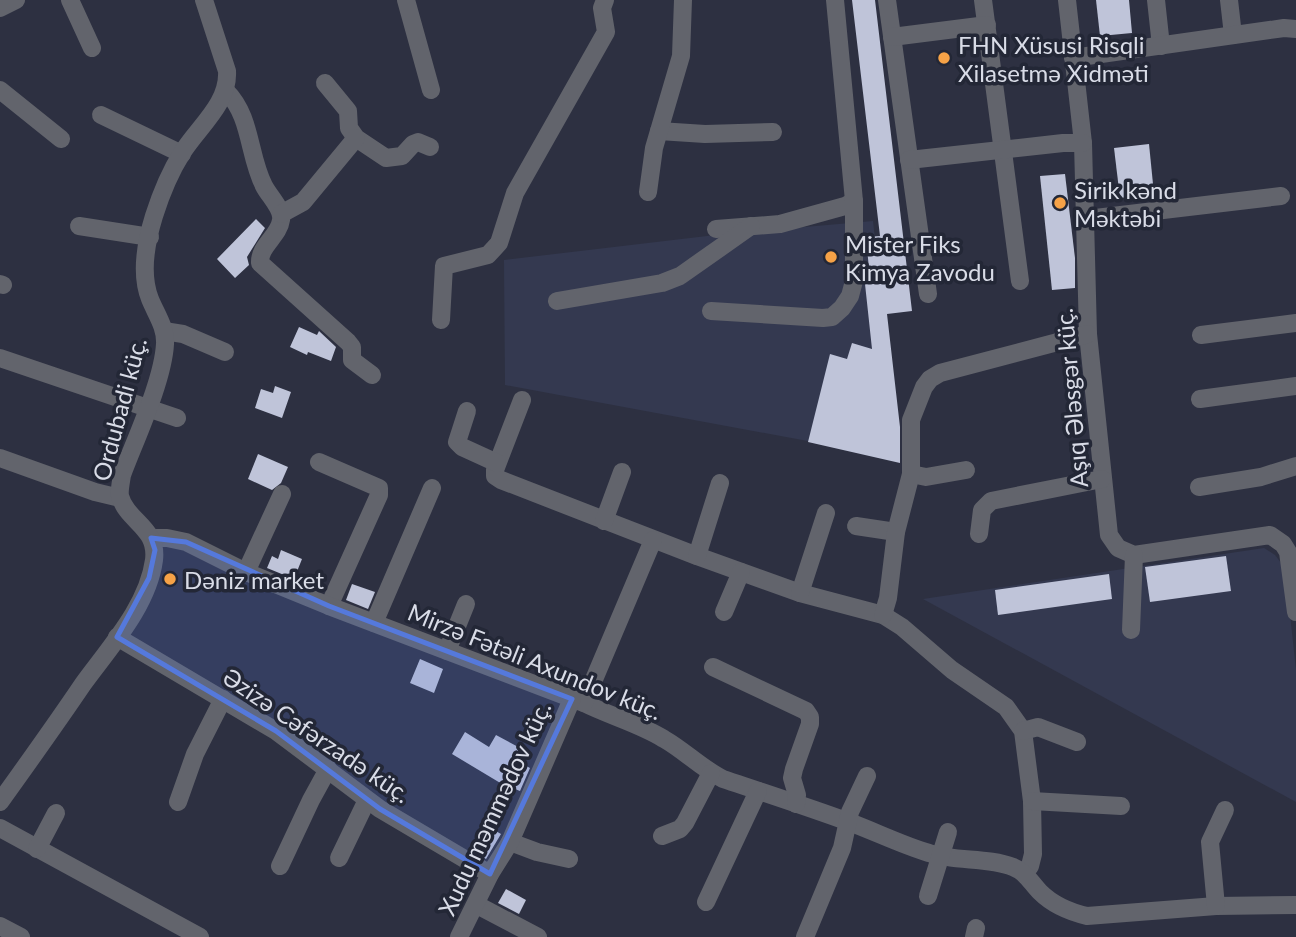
<svg xmlns="http://www.w3.org/2000/svg" width="1296" height="937" viewBox="0 0 1296 937" font-family="Lato,sans-serif">
<rect width="100%" height="100%" fill="#2d3041"/>
<g fill="#343950">
<polygon points="873,221 899,458 505,385 504,260 724,234"/>
<polygon points="1264,548 1275,555 1285,568 1296,670 1296,802 923,599"/>
</g>
<g fill="#bfc4d9">
<polygon points="852,0 875,0 912,311 887,314 900,427 900,463 808,442 830,354 847,359 852,343 872,349 865,284 865,269 869,269 866,237 880,236"/>
<polygon points="1096,0 1129,0 1132,33 1100,36"/>
<polygon points="1149,144 1154,194 1120,198 1114,148"/>
<polygon points="1065,174 1075,258 1075,288 1052,290 1040,176"/>
<polygon points="256,219 265,228 247,257 249,265 235,278 217,259"/>
<polygon points="299,327 317,335 319,331 336,347 331,361 308,352 307,355 290,347"/>
<polygon points="275,386 291,392 282,418 255,408 261,389 273,393"/>
<polygon points="258,454 288,467 281,483 272,490 248,479"/>
<polygon points="281,550 302,559 294,579 267,568 272,556 278,559"/>
<polygon points="1226,556 1231,591 1150,602 1145,567"/>
<polygon points="1109,574 1112,599 998,615 995,590"/>
<polygon points="352,584 375,592 368,609 346,600"/>
<polygon points="420,659 443,669 434,693 410,683"/>
<polygon points="465,732 489,747 496,735 522,749 515,760 530,768 520,791 502,784 452,754"/>
<polygon points="487,826 501,834 486,859 472,850"/>
<polygon points="506,889 526,900 519,914 498,903"/>
</g>
<g fill="none" stroke-linecap="round" stroke-linejoin="round">
<g stroke="#62646c" stroke-width="18">
<polyline points="70,0 92,48"/>
<polyline points="406,0 431,90"/>
<polyline points="887,0 928,294"/>
<polyline points="983,0 1020,281"/>
<polyline points="1067,0 1083,143 1088,334 1109,535 1118,548 1134,555 1270,535 1283,544 1288,552 1296,612"/>
<polyline points="1156,0 1161,46"/>
<polyline points="1229,0 1233,35"/>
<polyline points="0,8 16,0"/>
<polyline points="892,37 987,25"/>
<polyline points="1073,58 1284,28 1296,29"/>
<polyline points="325,83 348,111 349,128 356,138 386,158 402,156 413,144 418,142 430,147"/>
<polyline points="0,90 61,139"/>
<path d="M226 91C252 117 248 155 264 186 269 196 283 209 281 220 279 236 259 246 260 263L348 342 352 347V360L372 375"/>
<polyline points="101,115 182,154"/>
<polyline points="659,131 705,134 773,132"/>
<polyline points="909,160 1063,143 1083,143"/>
<polyline points="648,192 654,148 681,56 683,0"/>
<polyline points="281,214 303,202 356,138"/>
<polyline points="1087,219 1281,196"/>
<polyline points="79,226 150,237"/>
<polyline points="716,229 780,224 845,206 854,201"/>
<polyline points="0,284 3,285"/>
<polyline points="557,301 662,283 680,276 751,226"/>
<polyline points="711,311 823,318 832,317 842,308 850,296 854,281 854,201 835,0"/>
<polyline points="441,320 444,266 488,255 499,243 515,193 606,32 602,8 605,0"/>
<polyline points="164,331 183,334 225,352"/>
<polyline points="1201,335 1296,323"/>
<polyline points="0,358 177,418"/>
<polyline points="1200,399 1296,386"/>
<polyline points="522,400 495,470 495,476 501,480 697,556 800,593 883,615 902,627 952,670 1006,707 1023,731 1032,801 1033,854 1030,866 1025,873"/>
<polyline points="467,411 457,442 462,447 497,463"/>
<polyline points="0,458 95,492 120,498"/>
<polyline points="319,462 379,488 379,495 329,606"/>
<polyline points="911,474 926,477 966,470"/>
<polyline points="1199,487 1261,477 1296,466"/>
<polyline points="604,521 622,472"/>
<polyline points="856,526 896,532"/>
<polyline points="979,534 982,510 991,501 1102,479"/>
<path d="M151 538H167L186 542 246 572 329 606 584 703C610 716 640 724 664 739 685 751 701 768 723 779 765 793 808 807 849 822 876 832 902 845 929 853 956 862 987 857 1013 867 1026 872 1031 883 1040 892 1053 905 1070 912 1087 916L1216 906 1296 905"/>
<polyline points="697,556 720,483"/>
<polyline points="246,572 282,494"/>
<polyline points="800,593 826,513"/>
<polyline points="724,612 741,572"/>
<polyline points="883,615 888,598 896,532 911,474 911,420 924,387 930,379 940,373 1088,334"/>
<polyline points="374,623 432,488"/>
<polyline points="1131,630 1134,555"/>
<polyline points="117,637 276,731 380,809 490,874"/>
<polyline points="447,651 466,604"/>
<polyline points="713,667 806,711 810,717 810,724 794,769 792,778 797,795 796,804"/>
<polyline points="584,703 653,540"/>
<polyline points="1023,731 1038,727 1077,742"/>
<polyline points="1032,801 1121,806"/>
<path d="M0 802C28 763 56 724 83 684 109 648 148 606 154 560 158 527 127 522 120 496 119 490 121 482 122 475 135 440 163 381 165 344 166 327 156 314 150 299 140 274 146 242 154 216 161 194 170 172 182 153 198 127 229 104 227 71L204 0"/>
<polyline points="178,802 195,754 223,699"/>
<polyline points="0,828 200,937"/>
<polyline points="662,836 680,829 685,823 711,773"/>
<polyline points="510,842 537,852 569,859"/>
<polyline points="37,849 56,813"/>
<polyline points="339,858 367,800"/>
<polyline points="280,866 311,800 328,769"/>
<polyline points="928,896 948,832"/>
<polyline points="706,902 758,791"/>
<polyline points="477,905 538,937"/>
<polyline points="1216,906 1210,842 1225,810"/>
<polyline points="0,926 21,937"/>
<polyline points="459,937 490,874 510,842 572,699"/>
<polyline points="805,937 842,848 850,812 867,776"/>
<polyline points="974,937 976,928"/>
</g>
</g>
<path fill="#5579dc" fill-opacity="0.2" stroke="#5579dc" stroke-width="5" stroke-linejoin="round" d="M151 538 186 542 329 606 572 699 490 874 380 809 276 731 117 637 149 578 155 550Z"/>
<g fill="#f6a247" stroke="#232736" stroke-width="2.5">
<circle cx="944" cy="58" r="7"/>
<circle cx="1060" cy="203" r="7"/>
<circle cx="831" cy="257" r="7"/>
<circle cx="170" cy="579" r="7"/>
</g>
<g text-anchor="middle" dominant-baseline="central" stroke-width="7" stroke-linejoin="round" paint-order="stroke">
<g font-size="24" fill="#d9dce7" stroke="#232736" text-anchor="start">
<text x="958" y="44">FHN Xüsusi Risqli<tspan x="958" dy="28">Xilasetmə Xidməti</tspan></text>
<text x="1074" y="189">Sirik kənd<tspan x="1074" dy="28">Məktəbi</tspan></text>
<text x="845" y="243">Mister Fiks<tspan x="845" dy="28">Kimya Zavodu</tspan></text>
<text x="184" y="579">Dəniz market</text>
</g>
<g font-size="24" fill="#d9dce7" stroke="#232736">
<text transform="translate(1071 398) rotate(-95)">Aşıq Ələsgər küç.</text>
<text transform="translate(119 409) rotate(-75)">Ordubadi küç.</text>
<text transform="translate(535 661) rotate(22)">Mirzə Fətəli Axundov küç.</text>
<text transform="translate(317 735) rotate(34)">Əzizə Cəfərzadə küç.</text>
<text transform="translate(494 808) rotate(-65)">Xudu məmmədov küç.</text>
</g>
</g>
</svg>
